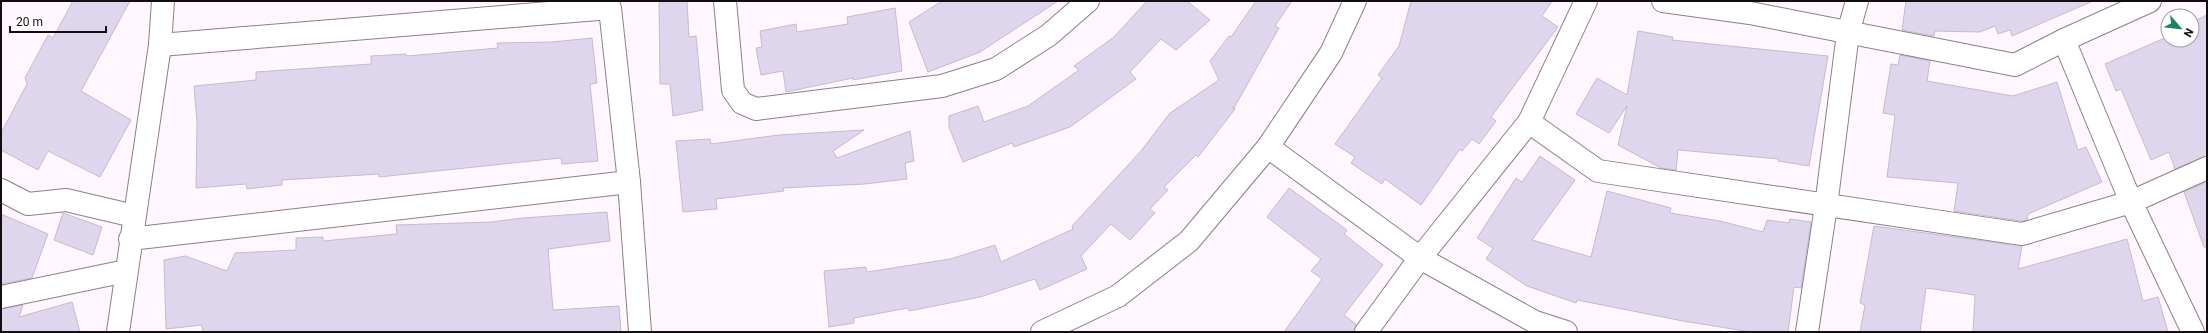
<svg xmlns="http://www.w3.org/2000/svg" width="2208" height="333" viewBox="0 0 2208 333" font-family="Roboto,sans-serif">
<rect width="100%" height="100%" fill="#fff7fd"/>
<g fill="#ddd6ec" stroke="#c3bcd1">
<polygon points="73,1 130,1 81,91 131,120 100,177 48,151 38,170 1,150 1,133 27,84 25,78 48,35 53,38"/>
<polygon points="659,1 687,1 689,37 696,36 703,110 673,116 670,84 660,84"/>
<polygon points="942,1 1058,1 980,52 928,72 909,22"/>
<polygon points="1147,1 1187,1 1210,20 1176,50 1161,39 1130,72 1136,79 1070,127 1014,147 1012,143 963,162 949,127 949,116 978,106 984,122 1028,106 1079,70 1074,66 1114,37"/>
<polygon points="1256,1 1292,1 1275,26 1279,28 1234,108 1232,107 1235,109 1198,157 1196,155 1164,187 1168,190 1150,209 1155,213 1130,240 1111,224 1081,256 1087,269 1040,290 1035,279 980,297 909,311 908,308 854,318 854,323 829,327 824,271 866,267 867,272 950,259 995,245 1001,262 1073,229 1072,226 1141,151 1170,113 1219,80 1210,61 1229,36 1231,37"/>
<polygon points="1411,1 1552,1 1542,16 1558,27 1491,117 1496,121 1479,144 1472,139 1462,151 1460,149 1421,205 1385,179 1382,184 1351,163 1355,157 1335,144 1382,78 1378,75 1399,46"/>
<polygon points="1906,1 2093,1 2012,36 2010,30 1998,34 1995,26 1980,32 1935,31 1934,36 1902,30"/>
<polygon points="895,8 902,71 853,80 853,78 786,92 783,71 761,75 756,48 762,47 760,31 796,24 797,32 848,24 847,17"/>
<polygon points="2207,15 2207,156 2175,169 2169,152 2151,160 2121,89 2116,91 2105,64 2167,37 2165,34 2168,32 2168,40 2192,40 2192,22"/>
<polygon points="1638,31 1673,37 1672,40 1828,56 1809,166 1778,161 1779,159 1678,150 1676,170 1661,168 1618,145 1627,106 1609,133 1576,114 1597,78 1627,95"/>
<polygon points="592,38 597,83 590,84 598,161 562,164 561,158 379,177 379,174 282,180 282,185 247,189 246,184 196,188 197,123 194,86 256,80 256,72 371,64 371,56 406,54 407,56 498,48 497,43 552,42"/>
<polygon points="1900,55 1930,61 1927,81 2013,96 2057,82 2078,150 2086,147 2102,182 2028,214 2027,220 2021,221 1954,211 1958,183 1887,177 1895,115 1883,113 1891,64 1898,65"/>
<polygon points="864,130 833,151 837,158 910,131 914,161 905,163 907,179 865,184 783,188 784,191 716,199 717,209 683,212 676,141 710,139 711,144 779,135"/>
<polygon points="1540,156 1575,180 1532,240 1591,257 1607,191 1671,208 1670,213 1720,221 1763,232 1767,220 1789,223 1790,219 1811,222 1801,288 1794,287 1788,332 1751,332 1683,321 1577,300 1576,303 1527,286 1486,259 1493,248 1477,238 1516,178 1522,182"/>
<polygon points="2207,182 2207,247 2204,247 2184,192"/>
<polygon points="1289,188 1347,230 1344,234 1383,265 1344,315 1356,324 1354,332 1284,332 1322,279 1311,271 1321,259 1267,217"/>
<polygon points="607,212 610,241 548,249 553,310 619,306 621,332 203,332 202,325 166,329 164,260 185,256 227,271 235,253 296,250 296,238 323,237 323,241 397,234 396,225 491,222 523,218"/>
<polygon points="63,213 102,227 93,255 54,240"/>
<polygon points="1,214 48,234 32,278 1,284"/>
<polygon points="1874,226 2022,246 2018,269 2127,239 2143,301 2158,297 2168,332 1973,332 1975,295 1926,288 1920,332 1860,332 1865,305 1860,303"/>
<polygon points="72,302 80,332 1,332 1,309 23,305 19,317"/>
</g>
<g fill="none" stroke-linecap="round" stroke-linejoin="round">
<defs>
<g id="minor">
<polyline points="725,1 733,90 742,103 756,109 942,86 996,69 1049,35 1088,1"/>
<polyline points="1663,1 1750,13 2015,65 2064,40 2150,1"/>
<polyline points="2064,40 2131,202 2193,332"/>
<polyline points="160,45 610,8 629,182 640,332"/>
<polyline points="1529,122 1598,171 2022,234 2131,202 2207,168"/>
<polyline points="1268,147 1420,258 1535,322 1566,332"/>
<polyline points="1,190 28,204 66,200 134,216"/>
<polyline points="130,239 629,182"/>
<polyline points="1,297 126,271"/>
<polyline points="118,332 160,45 163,1"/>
<polyline points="1042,332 1118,296 1189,241 1268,147 1331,53 1355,1"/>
<polyline points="1366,332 1420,258 1529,122 1586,1"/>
<polyline points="1807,332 1826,206 1848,33 1857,1"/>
</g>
</defs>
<use href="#minor" stroke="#8f7d8b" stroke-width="24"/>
<use href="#minor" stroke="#fff" stroke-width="22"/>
</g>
<rect width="2208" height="333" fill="none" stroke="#130c11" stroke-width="4"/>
<g transform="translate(2180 28) rotate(118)"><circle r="19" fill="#ffffff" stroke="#a19ea0"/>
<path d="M0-3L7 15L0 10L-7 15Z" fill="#1a8461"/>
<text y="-6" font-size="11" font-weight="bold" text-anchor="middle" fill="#130c11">N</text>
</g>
<path d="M10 26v6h96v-6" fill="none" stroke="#130c11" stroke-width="2"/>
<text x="16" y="26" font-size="12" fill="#130c11" stroke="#ffffff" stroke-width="3" paint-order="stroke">20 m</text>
</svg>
